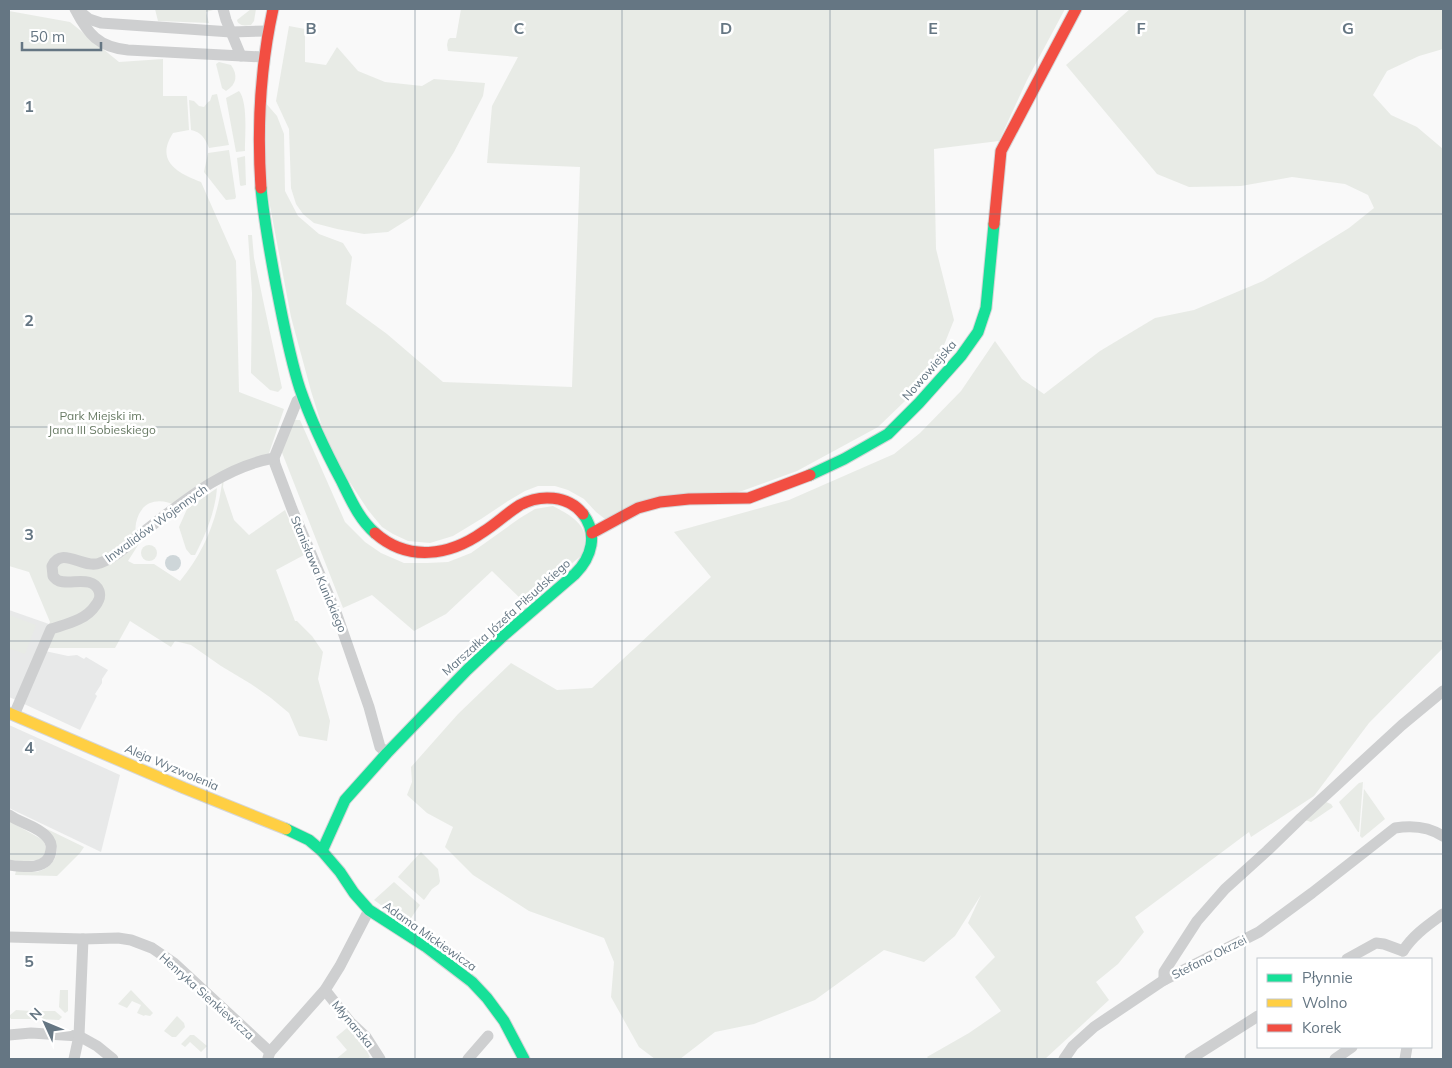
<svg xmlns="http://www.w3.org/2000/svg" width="1452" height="1068" viewBox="0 0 1452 1068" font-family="Mulish,sans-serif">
<rect width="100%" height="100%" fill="#f9f9f9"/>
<g fill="#e8e9e9">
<polygon points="9,610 49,624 16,700 9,697"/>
<polygon points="45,651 68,656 77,655 84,659 86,657 108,670 102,679 102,683 95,694 97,696 80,730 22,703"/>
<polygon points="9,725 120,775 101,852 9,808"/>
</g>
<g fill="#e8ebe6" fill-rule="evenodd">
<polygon points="155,9 213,9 213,10 206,12 209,23 158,21"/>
<path d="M251 9H256L254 21 251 25C246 26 238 26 237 20Z"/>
<polygon points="461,9 1065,9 1027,80 999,141 934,149 936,249 954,320 932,375 878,427 797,471 742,491 605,519 596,512 584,499 568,490 555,486 538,486 525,491 508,501 481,519 453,536 430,543 408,541 393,534 382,527 368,510 330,452 311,391 291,317 267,190 264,101 277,116 284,134 285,191 298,216 319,234 343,243 352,257 346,304 387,334 443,382 572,387 580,167 487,163 492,106 518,57 448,51 447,45 448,40 450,38 456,38"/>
<polygon points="1130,9 1443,9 1443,49 1419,56 1387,71 1373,95 1391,115 1417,127 1443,149 1443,648 1369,723 1314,796 1251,837 1249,832 1135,917 1144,932 1118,964 1096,982 1109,1000 1045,1059 929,1059 927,1057 969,1033 1001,1011 975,977 995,957 968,923 981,895 955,936 924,962 884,950 815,1000 754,1024 715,1032 680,1059 655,1059 639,1047 611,997 614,962 604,938 529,911 473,875 445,847 453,827 427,813 407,795 412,782 411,767 458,714 511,663 557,690 592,688 711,577 674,532 789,500 894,454 920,433 961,391 995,341 1022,379 1044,394 1100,351 1155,318 1194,310 1263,281 1349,228 1374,208 1368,195 1345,184 1292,177 1241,186 1189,187 1157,174 1066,65"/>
<path d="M9 11 70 22 119 62 163 59V96H187L189 130 173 133C155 161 177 173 201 182L236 261 239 392 284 409 266 462 224 479 223 487 234 520 249 535 285 510 304 555 276 570 295 621H297L312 636 323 652 318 679 330 721 327 741 299 736 289 713 271 698 251 684 221 666 191 645 175 641 171 647 130 621 115 648H39L50 622 29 572 9 566ZM222 483C217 520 204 552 180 581L154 564H134L128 561 140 542C135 536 135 531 136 523 141 500 159 497 177 506Z"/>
<polygon points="289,26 305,29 305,62 326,65 337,47 358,71 385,82 422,86 434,79 485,83 483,96 454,152 415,215 388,232 364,234 337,229 314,223 303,214 296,204 291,188 289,129 276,101"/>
<path d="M219 62 231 65C238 75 237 84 226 91L222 88 216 64Z"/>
<path d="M239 91C248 102 245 136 245 151L236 152 226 98Z"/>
<path d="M217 94 229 145 209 148C205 138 201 132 191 130L189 100 194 101 199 106 204 107 208 102 210 101 212 95Z"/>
<polygon points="229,150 236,197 235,199 226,200 204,172 208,153"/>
<polygon points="245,156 246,185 241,186 240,185 237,158"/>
<polygon points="248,235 252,235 254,258 282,388 278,392 270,390 251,373 252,293"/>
<path d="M294 420H300L345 522 365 542 381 553 404 563H427L448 562 471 553 520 518 535 509 553 506C566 513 585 522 585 539 585 544 583 550 582 555L525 603 492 571 446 614 414 631 372 595 343 608 281 450Z"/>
<path d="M217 488C215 512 206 534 195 555H191L186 549 179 527 187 509Z"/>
<circle cx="149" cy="553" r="8"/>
<polygon points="9,615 36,625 25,654 9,648"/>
<polygon points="1365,776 1364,789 1385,819 1362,838 1360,836"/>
<polygon points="1363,782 1359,832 1358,832 1339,802 1359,783"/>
<polygon points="1326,802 1331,804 1333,807 1311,822 1305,820"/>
<path d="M9 821 43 840C57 866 23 861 9 860Z"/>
<path d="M47 829 84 847 80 853 57 876 15 875 16 871C23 871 30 872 36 872 48 870 59 859 56 846 55 840 50 835 47 829Z"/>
<polygon points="421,852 438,869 440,881 439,884 432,889 424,900 398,877"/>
<polygon points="394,882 420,905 409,921 402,915 399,918 374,900"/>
<polygon points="60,990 68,990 68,1011 65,1013 59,1007"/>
<polygon points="131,990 153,1013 150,1016 145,1015 144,1016 137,1013 141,1005 132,1001 127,1008 118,1004"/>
<polygon points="16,1010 32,1011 32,1019 11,1019 9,1016"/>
<polygon points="38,1011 55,1011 62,1017 59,1020 38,1019"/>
<polygon points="177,1016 184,1023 185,1027 176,1037 172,1037 164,1031"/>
<path d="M347 1028C357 1037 364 1045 370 1057L367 1059H336L347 1050 336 1037Z"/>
<polygon points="190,1035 194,1035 207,1046 201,1052 190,1042 185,1047 181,1044"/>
</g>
<circle fill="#ced6d9" cx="173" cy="563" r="8"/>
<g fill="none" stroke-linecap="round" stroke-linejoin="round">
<defs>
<g id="fast">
<path d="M261 188C264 221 270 253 276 285 283 320 289 355 300 389 311 421 326 452 342 482 351 500 359 519 375 533"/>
<polyline points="810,475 844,459 888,434 919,403 961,356 978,332 986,308 994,224"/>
<polyline points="286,829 309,840 322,851 340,872 354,893 369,910 425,946 472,982 487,998 504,1021 524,1059"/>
<path d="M322 851 345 800 387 753 467 670 503 636 575 574C592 557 598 534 583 514"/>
</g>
<polyline id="slow" points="9,713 184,788 286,829"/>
<g id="jam">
<path d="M261 188C257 128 260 68 273 9"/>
<polyline points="994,224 1001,151 1076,9"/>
<path d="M375 533C408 562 449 556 483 532 496 524 507 513 520 505 540 494 568 495 583 514"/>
<polyline points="592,533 638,508 660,502 689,499 749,498 810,475"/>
</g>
</defs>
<use href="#fast" stroke="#d5d6d7" stroke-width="13"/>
<use href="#slow" stroke="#d5d6d7" stroke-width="13"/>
<use href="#jam" stroke="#d5d6d7" stroke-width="13"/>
<g stroke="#cecfd0" stroke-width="11">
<path d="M75 9C88 34 98 47 128 50L263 57"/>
<polyline points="223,9 226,20 241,56"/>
<polyline points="78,10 89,19 101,23 231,32 267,31"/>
<polyline points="303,398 297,401 274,458 275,464 292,509 337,615 369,707 380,747 387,753"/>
<path d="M14 715 51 629C66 624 86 620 95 606 99 601 101 597 99 591 93 575 71 585 59 581 56 580 55 578 53 576L52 566C62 545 84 570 100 563 117 557 131 542 146 530 185 500 224 467 274 458"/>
<path d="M9 815C20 823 37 826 46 836 50 840 52 845 51 850 49 871 23 867 9 865"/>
<polyline points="9,937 83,939 118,938 131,940 152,948 174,963 270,1052"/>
<path d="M1403 951C1413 935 1428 925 1443 914"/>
<polyline points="1347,959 1376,943 1384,944 1403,951"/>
<polyline points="1164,980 1164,972 1197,921 1225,889 1267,851 1301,818 1402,725 1443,691"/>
<polyline points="325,990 350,1022 366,1037 380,1059"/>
<polyline points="9,1035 31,1033 79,1036 97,1046 113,1059"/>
<polyline points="268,1058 270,1052 325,990 340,966 369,910"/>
<polyline points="74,1059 79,1036 83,939"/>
<polyline points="468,1059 488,1036"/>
<path d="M1064 1059 1073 1046 1094 1027 1164 980 1259 932 1312 893 1395 828C1412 825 1429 827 1443 836"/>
<polyline points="1190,1059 1258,1016"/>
<polyline points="1335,1059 1352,1047"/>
<polyline points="1405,1059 1407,1047"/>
</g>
<use href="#fast" stroke="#16e098" stroke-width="11"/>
<use href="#slow" stroke="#ffcf43" stroke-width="11"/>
<use href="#jam" stroke="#f24e42" stroke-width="11"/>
</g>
<path fill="none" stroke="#657683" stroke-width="1" stroke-opacity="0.55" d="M207 9V1059M415 9V1059M622 9V1059M830 9V1059M1037 9V1059M1245 9V1059M9 214H1443M9 427H1443M9 641H1443M9 854H1443"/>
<g text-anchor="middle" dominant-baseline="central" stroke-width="5" stroke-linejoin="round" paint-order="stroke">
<g font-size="12" fill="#657683" stroke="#fff">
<text transform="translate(929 370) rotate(-49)">Nowowiejska</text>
<text transform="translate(156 523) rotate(-36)">Inwalidów Wojennych</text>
<text transform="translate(319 574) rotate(67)">Stanisława Kunickiego</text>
<text transform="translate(506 617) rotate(-42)">Marszałka Józefa Piłsudskiego</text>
<text transform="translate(172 767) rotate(23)">Aleja Wyzwolenia</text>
<text transform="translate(430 936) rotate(35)">Adama Mickiewicza</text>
<text transform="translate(1209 957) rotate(-27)">Stefana Okrzei</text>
<text transform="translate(207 996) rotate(42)">Henryka Sienkiewicza</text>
<text transform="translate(353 1024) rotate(50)">Młynarska</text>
</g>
<g font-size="12" fill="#687a64" stroke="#fff">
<text x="102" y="415">Park Miejski im.<tspan x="102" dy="14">Jana III Sobieskiego</tspan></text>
</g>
</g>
<g font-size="16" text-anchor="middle" font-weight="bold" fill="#657683" stroke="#fff" stroke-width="5" stroke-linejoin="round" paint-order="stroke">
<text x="311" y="34">B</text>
<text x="519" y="34">C</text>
<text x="726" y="34">D</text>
<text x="933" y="34">E</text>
<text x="1141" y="34">F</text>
<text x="1348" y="34">G</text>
<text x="29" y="112">1</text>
<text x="29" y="326">2</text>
<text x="29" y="540">3</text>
<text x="29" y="753">4</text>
<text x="29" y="967">5</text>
</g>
<rect width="1452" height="1068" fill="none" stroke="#657683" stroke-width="20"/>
<rect x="1257" y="958" width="175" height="90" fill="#ffffff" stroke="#c1c8cd"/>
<rect x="1267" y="974" width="25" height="8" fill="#16e098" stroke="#c1c8cd"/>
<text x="1302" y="983" font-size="15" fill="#657683">Płynnie</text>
<rect x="1267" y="999" width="25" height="8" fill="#ffcf43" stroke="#c1c8cd"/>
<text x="1302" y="1008" font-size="15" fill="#657683">Wolno</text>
<rect x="1267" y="1024" width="25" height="8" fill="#f24e42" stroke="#c1c8cd"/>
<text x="1302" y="1033" font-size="15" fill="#657683">Korek</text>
<g transform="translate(45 1023) rotate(314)" stroke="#ffffff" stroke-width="4" paint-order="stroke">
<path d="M0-4L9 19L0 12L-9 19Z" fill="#657683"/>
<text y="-8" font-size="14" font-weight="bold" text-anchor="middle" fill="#657683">N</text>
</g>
<path d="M22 42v8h79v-8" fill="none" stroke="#657683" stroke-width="2.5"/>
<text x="30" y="42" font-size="15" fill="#657683" stroke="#ffffff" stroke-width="4" paint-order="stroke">50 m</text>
</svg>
